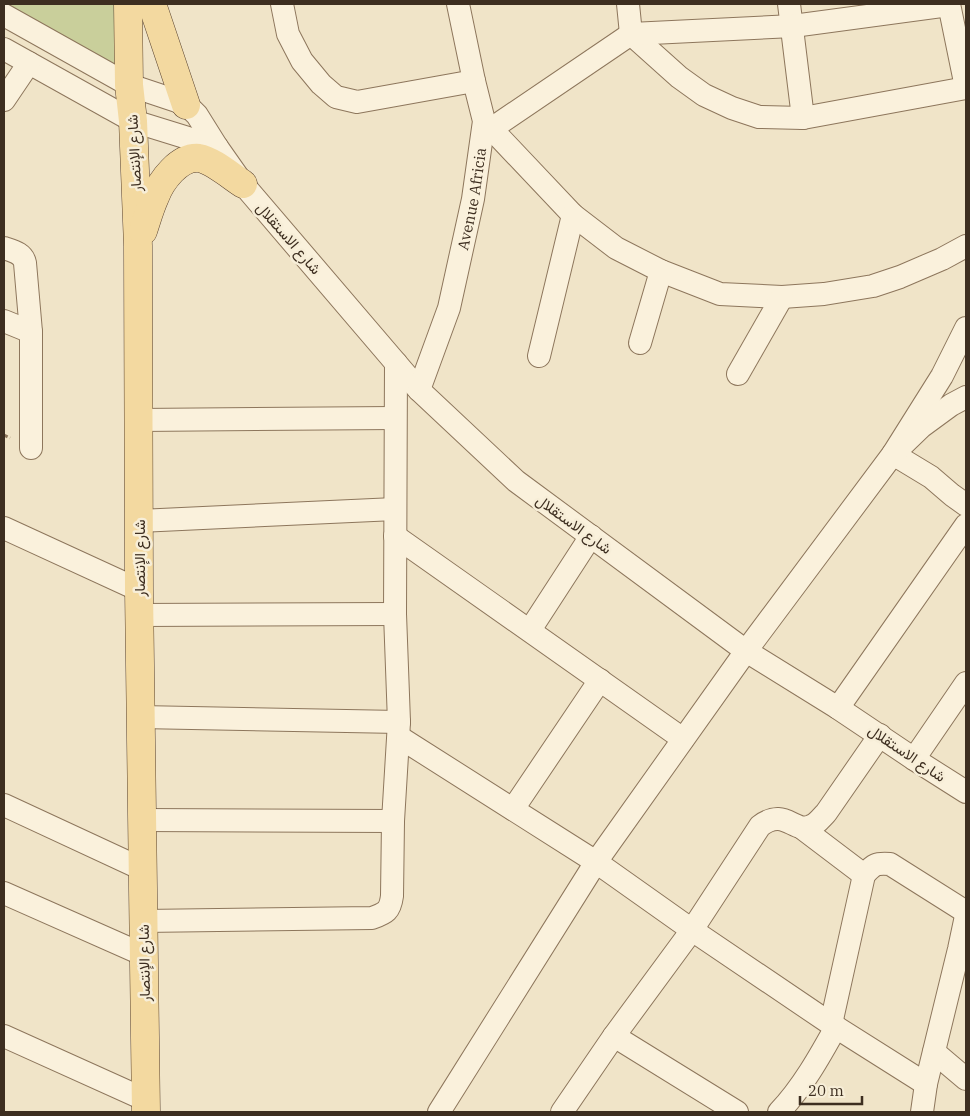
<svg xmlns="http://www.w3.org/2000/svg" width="970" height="1116" viewBox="0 0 970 1116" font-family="'IBM Plex Serif',Vazirmatn,serif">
<rect width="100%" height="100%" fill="#f0e4c8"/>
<polygon fill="#c9cf9b" points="4,4 114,4 117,69"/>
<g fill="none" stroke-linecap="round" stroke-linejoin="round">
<defs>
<g id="minor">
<polyline points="282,4 288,34 302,61 321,84 336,97 357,102 474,81"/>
<polyline points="628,4 631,34 679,77 704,95 732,108 759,117 803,118 966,88"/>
<polyline points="789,4 803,118"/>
<polyline points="949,4 966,87"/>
<polyline points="4,15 129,85 177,101 192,110 197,115 217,147 243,184 419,390 516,481 746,651 838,708 914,759 966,792"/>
<polyline points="4,49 133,121 217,147"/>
<polyline points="4,100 29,63"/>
<polyline points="484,121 573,215 616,248 661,271 720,294 782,297 824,294 873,286 900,277 942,259 966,246"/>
<polyline points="491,129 631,34 793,26 949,5"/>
<path d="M4 248C13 251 23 253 25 263L31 332V448"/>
<polyline points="4,321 31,332"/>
<polyline points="966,328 942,376 893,454 931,477 952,495 966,505"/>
<polyline points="640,343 661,271"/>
<polyline points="539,356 573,215"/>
<polyline points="738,374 782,297"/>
<path id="s1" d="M419 390 449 308 473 199 484 121 474 81 458 4"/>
<polyline points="138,420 395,418"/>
<polyline points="139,521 395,509"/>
<polyline points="4,528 139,590"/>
<polyline points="395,536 683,739"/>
<polyline points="139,615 395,614"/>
<polyline points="530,630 591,536"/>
<polyline points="838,708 966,525"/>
<polyline points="140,717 399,722"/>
<polyline points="399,737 596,862 692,930 831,1024 926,1084"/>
<polyline points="914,759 966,683"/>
<polyline points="4,805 142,869"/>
<polyline points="513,809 600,680"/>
<polyline points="142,820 393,821"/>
<polyline points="802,828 864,875"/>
<polyline points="4,893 144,955"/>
<path d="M143 921 372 918C386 913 390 911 392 896L393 821 399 722 395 614 396 363"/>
<path d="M831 1024 864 875C874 864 876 863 890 864L966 912"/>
<polyline points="4,1036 146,1100"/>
<polyline points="934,1052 966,1079"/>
<polyline points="439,1112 596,862 746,651 893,454 921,427 951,405 966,397"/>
<polyline points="562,1112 614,1036"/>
<path d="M737 1112 614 1036 692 930 760 826C785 807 794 834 811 826 817 824 821 818 826 813L880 735"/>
<path d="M779 1112C802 1088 820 1056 836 1027"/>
<polyline points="922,1112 926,1084 959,949 966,916"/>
</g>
<g id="major">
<polyline points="128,4 129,85 133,121 138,246 139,590 146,1112"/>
<polyline points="152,4 186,105"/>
<path d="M143 231C147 219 150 208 155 197 161 181 179 156 199 158 212 160 232 177 243 184"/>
</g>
</defs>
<use href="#minor" stroke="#8d765c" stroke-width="24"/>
<use href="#major" stroke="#5b4430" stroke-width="29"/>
<polyline stroke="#8d765c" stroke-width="3" stroke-dasharray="4 2.5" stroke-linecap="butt" points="4,435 10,438"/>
<use href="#minor" stroke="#faf1dc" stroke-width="22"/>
<use href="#major" stroke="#f3d9a0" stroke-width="28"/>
</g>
<g text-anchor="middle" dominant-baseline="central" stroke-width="5" stroke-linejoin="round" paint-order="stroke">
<g font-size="15" fill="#3d2e20" stroke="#f7eed8">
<text transform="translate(134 153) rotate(-93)">شارع الإنتصار</text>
<text stroke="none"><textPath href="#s1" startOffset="199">Avenue Africia</textPath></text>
<text transform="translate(289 238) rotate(49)">شارع الاستقلال</text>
<text transform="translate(574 524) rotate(36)">شارع الاستقلال</text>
<text transform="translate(139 558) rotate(-90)">شارع الإنتصار</text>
<text transform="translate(907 753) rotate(34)">شارع الاستقلال</text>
<text transform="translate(144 963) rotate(-91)">شارع الإنتصار</text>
</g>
</g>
<rect width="970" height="1116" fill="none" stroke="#3d2e20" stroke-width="10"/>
<path d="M800 1096v8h62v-8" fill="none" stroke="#3d2e20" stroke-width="2.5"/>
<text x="808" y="1096" font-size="15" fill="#3d2e20" stroke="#f7eed8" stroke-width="4" paint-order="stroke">20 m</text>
</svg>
